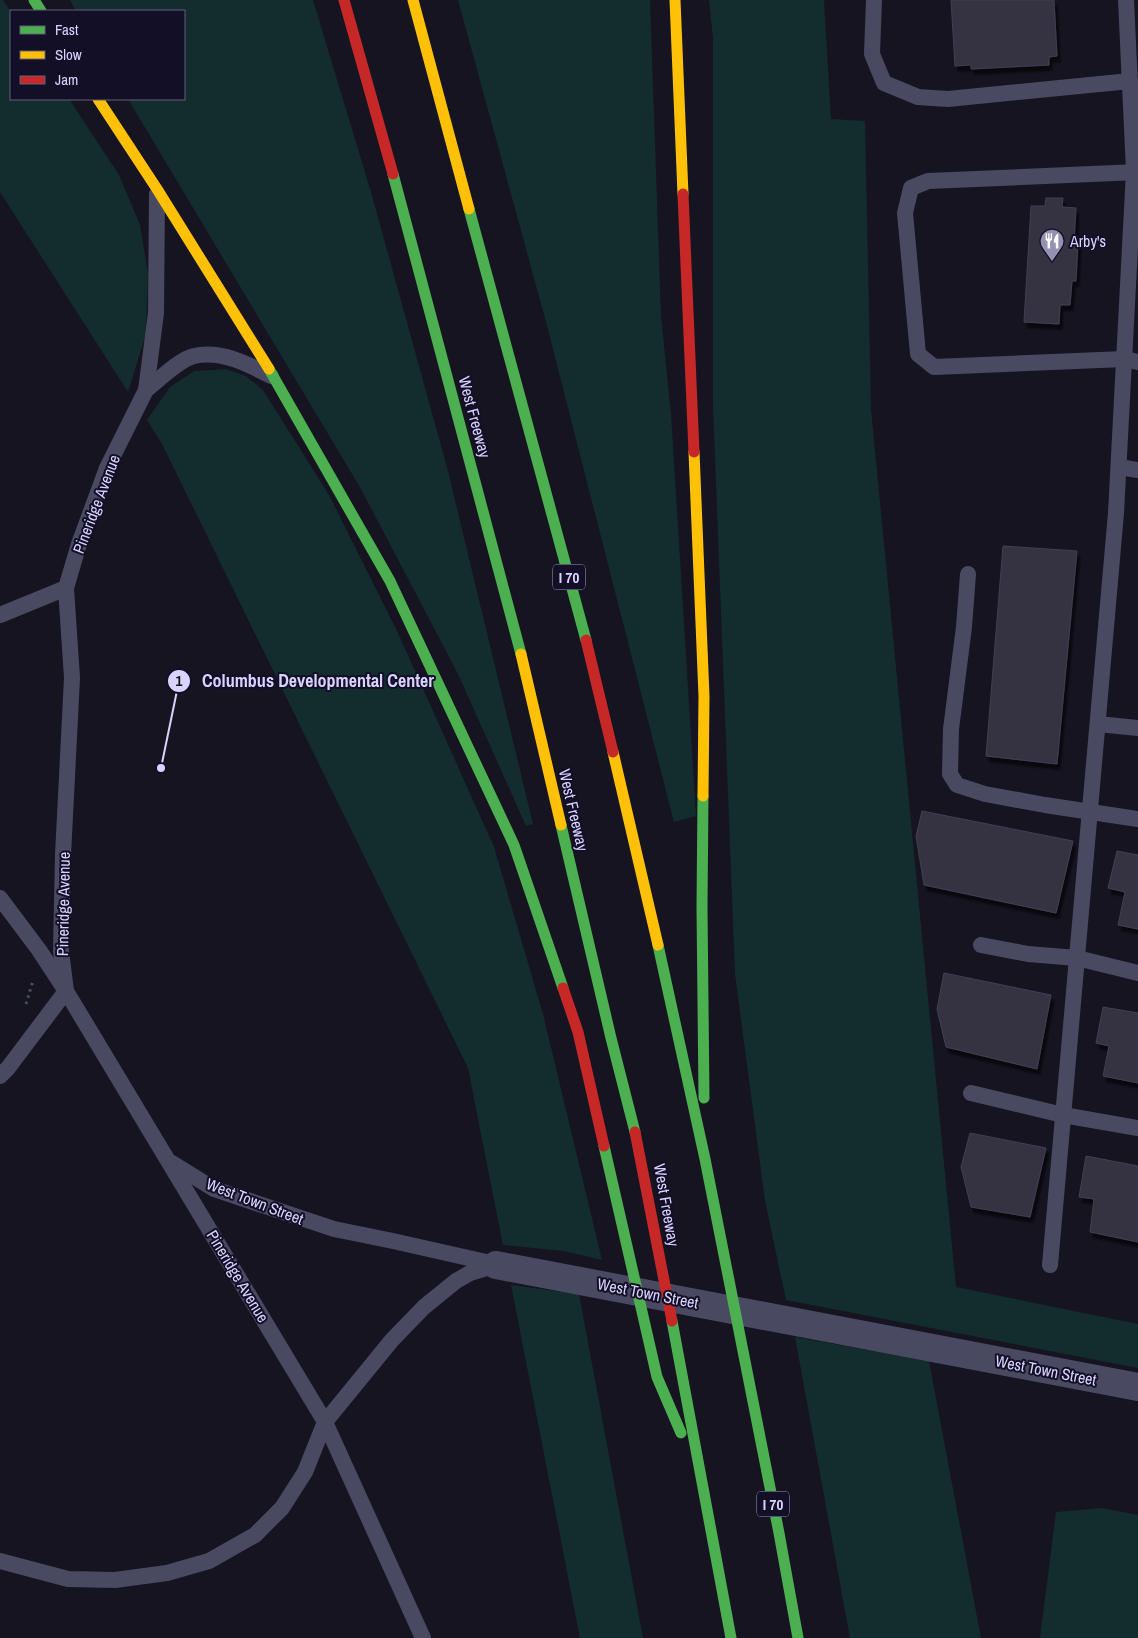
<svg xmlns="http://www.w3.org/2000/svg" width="1138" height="1638" viewBox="0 0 1138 1638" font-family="'Archivo Narrow',sans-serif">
<defs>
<filter id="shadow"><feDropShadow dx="3" dy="5.5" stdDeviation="1" flood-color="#0009"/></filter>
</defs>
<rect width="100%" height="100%" fill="#161421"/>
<g fill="#132c2d">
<polygon points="0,0 3,0 11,12 11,99 69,99 119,175 140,225 148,274 146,334 128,392 0,192"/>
<polygon points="70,0 313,0 371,192 448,471 533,824 526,826 458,674 361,489 128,99 184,99 184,11 76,11"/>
<polygon points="458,0 650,0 661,316 671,414 696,816 674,822 546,322"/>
<polygon points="709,0 824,0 831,119 865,121 871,409 956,1287 1138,1324 1138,1368 786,1300 765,1201 735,974 713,406 713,38"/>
<polygon points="226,369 246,376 263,390 329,495 398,633 494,847 543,1014 602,1260 564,1251 503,1245 468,1068 162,444 147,420 170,387 194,371"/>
<polygon points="511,1285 579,1294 643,1638 580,1638"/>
<polygon points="795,1337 929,1361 981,1638 850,1638"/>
<polygon points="1102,1508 1138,1515 1138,1638 1040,1638 1056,1512"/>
</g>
<g fill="#343243" stroke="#433f54" filter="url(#shadow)">
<polygon points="951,0 1054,0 1057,56 1049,57 1049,65 971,69 971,65 955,66"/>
<polygon points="1046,198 1063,198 1062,207 1076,208 1074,242 1078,242 1076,281 1072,281 1070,305 1060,305 1059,324 1024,322 1031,206 1045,206"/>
<polygon points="1003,546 1077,551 1057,764 986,756"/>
<polygon points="922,811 1073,841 1056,913 924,885 916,836"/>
<polygon points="1117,851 1138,855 1138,929 1118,925 1125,892 1108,888"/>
<polygon points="944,973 1051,995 1037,1069 946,1047 937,1009"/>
<polygon points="1103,1007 1138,1013 1138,1083 1103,1076 1109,1046 1096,1043"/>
<polygon points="970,1133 1046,1148 1030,1217 971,1207 961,1167"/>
<polygon points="1086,1156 1138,1166 1138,1242 1090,1232 1094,1199 1079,1197"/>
</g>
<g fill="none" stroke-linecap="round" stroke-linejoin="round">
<polyline stroke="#44505f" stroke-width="3" stroke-dasharray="2.5 4" stroke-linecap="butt" points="26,1004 33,981"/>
<g stroke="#4a4962" stroke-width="16">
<polyline points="874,0 872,54 884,83 918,97 948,99 1130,81"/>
<polyline points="1138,172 928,181 911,188 905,213 918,354 934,367 1124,359 1138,362"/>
<polyline points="157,194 156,313 146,390 107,468 79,544 66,588 72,678 63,855 61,951 66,991 325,1422 423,1638"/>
<path d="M146 390C159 380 178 360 194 356 221 350 248 364 271 376"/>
<polyline points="1119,467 1138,470"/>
<polyline points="968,574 964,627 951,729 950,774 957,785 985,794 1045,805 1138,819"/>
<polyline points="0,615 66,588"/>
<polyline points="1098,724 1138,728"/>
<polyline points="0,898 39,950 66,991 8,1068 0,1076"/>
<polyline points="981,945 1028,954 1077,958 1138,973"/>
<polyline points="971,1093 1063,1115 1138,1128"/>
<polyline points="172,1163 214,1189 334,1229 393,1241 495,1264"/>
<polyline points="1050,1265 1116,513 1134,171 1126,0"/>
<polyline points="0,1561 68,1579 115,1580 167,1573 209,1561 255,1535 282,1508 305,1472 325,1422 392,1340 424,1307 456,1281 470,1273 496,1265"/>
</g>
<polyline stroke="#4a4962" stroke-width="28" points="496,1265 1138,1387"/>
<g stroke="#4caf50" stroke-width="11">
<polyline points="34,0 41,11"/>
<polyline points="393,174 521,654"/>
<polyline points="469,209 586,640"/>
<polyline points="269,369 390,581 514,845 563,988"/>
<polyline points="703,796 702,907 704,1098"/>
<polyline points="561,825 611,1038 635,1132"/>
<polyline points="658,945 705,1159 779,1533 798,1638"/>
<polyline points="604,1146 657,1377 681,1433"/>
<polyline points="672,1321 731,1638"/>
</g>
<g stroke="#ffc107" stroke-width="11">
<polyline points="413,0 469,209"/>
<polyline points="675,0 683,194"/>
<polyline points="98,99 157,189 269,369"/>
<polyline points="694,452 704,696 703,796"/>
<polyline points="521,654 561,825"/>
<polyline points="613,752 658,945"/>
</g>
<g stroke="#c62828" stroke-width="11">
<polyline points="344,0 393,174"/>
<polyline points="683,194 694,452"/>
<polyline points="586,640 613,752"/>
<polyline points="563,988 578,1032 604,1146"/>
<polyline points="635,1132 672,1321"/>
</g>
</g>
<defs>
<symbol id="restaurant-pin" viewBox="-11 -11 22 30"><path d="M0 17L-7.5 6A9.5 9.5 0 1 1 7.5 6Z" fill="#9591b1" stroke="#130f26"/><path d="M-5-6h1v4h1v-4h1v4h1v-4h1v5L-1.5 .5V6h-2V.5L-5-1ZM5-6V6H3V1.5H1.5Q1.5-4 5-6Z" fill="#fff"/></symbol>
</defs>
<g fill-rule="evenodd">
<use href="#restaurant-pin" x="1038" y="227" width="28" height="38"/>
</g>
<g text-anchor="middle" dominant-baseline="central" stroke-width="4" stroke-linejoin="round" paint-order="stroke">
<g fill="#130f26" stroke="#9e99be" stroke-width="1">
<rect x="553" y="564.5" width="32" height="25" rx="4"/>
<rect x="757" y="1491.5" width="32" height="25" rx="4"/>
</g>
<g font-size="15" font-weight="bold" fill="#d9d4ff">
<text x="569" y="577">I 70</text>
<text x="773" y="1504">I 70</text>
</g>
<g font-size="16" fill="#d9d4ff" stroke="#130f26" text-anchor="start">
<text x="1070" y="241">Arby's</text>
</g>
<g font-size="16" fill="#d9d4ff" stroke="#130f26">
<text transform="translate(475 417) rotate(75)">West Freeway</text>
<text transform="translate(96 504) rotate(-69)">Pineridge Avenue</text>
<text transform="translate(574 810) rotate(77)">West Freeway</text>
<text transform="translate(63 904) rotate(-89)">Pineridge Avenue</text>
<text transform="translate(255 1201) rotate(21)">West Town Street</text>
<text transform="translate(667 1205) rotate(80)">West Freeway</text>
<text transform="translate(238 1276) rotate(59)">Pineridge Avenue</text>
<text transform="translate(648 1293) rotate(11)">West Town Street</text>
<text transform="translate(1046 1370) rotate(11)">West Town Street</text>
</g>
</g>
<path fill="none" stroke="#d9d4ff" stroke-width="2" d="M161 768L179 681"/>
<g fill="#d9d4ff" stroke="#130f26" stroke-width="2">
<circle cx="161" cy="768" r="5"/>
<circle cx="179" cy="681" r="12"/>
</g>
<g font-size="15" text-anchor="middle" font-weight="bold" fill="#111">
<text x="179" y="686">1</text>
</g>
<g font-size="18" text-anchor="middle" font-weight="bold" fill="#d9d4ff" stroke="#130f26" stroke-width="4" stroke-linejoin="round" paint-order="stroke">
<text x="318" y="687">Columbus Developmental Center</text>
</g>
<rect x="10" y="10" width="175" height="90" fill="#130f26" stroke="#625e7d"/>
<rect x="20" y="26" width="25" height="8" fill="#4caf50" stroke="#625e7d"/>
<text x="55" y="35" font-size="15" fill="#d9d4ff">Fast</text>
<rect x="20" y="51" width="25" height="8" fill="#ffc107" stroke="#625e7d"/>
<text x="55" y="60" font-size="15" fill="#d9d4ff">Slow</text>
<rect x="20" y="76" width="25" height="8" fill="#c62828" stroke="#625e7d"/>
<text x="55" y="85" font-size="15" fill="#d9d4ff">Jam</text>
</svg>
